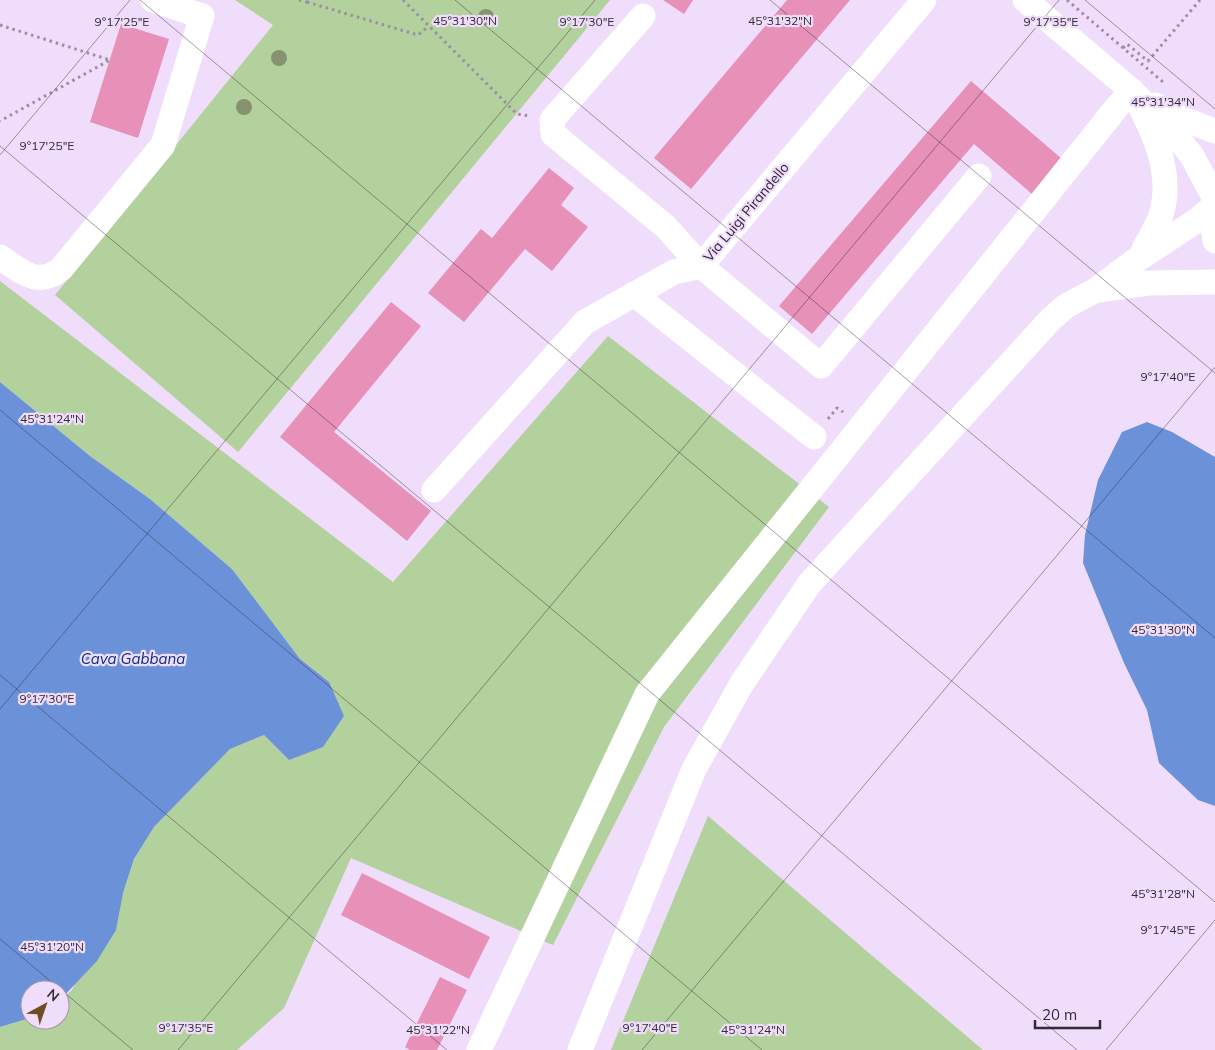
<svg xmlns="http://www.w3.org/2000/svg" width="1215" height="1050" viewBox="0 0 1215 1050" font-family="Mulish,sans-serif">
<rect width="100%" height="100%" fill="#f0dcfb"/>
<g fill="#b3d19d">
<polygon points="235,0 610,0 238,452 55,295 273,25"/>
<polygon points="0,281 393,582 608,336 829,507 664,727 553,945 351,858 284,1008 237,1050 0,1050 0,1027 30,1018 60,1020 60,1000 72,990 123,893 134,859 154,827 230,749 264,735 289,760 329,682 300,659 232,569 150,499 90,456 0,382"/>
<polygon points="708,816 983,1050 611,1050"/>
</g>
<g fill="#6b92d9">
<polygon points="0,382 90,456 150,499 232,569 300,659 329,682 344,716 323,747 289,760 264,735 230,749 154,827 134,859 123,893 116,930 97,961 60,1000 60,990 30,990 30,1018 0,1027"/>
<polygon points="1147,422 1172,432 1215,457 1215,806 1198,800 1159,763 1147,710 1124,663 1083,563 1085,535 1098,480 1122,432"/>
</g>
<g fill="#e790b8">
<polygon points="663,0 693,0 684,14"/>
<polygon points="787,0 850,0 691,189 654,158"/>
<polygon points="121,24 169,39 138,138 90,122"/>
<polygon points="971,81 1062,159 1032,194 974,144 812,334 779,306"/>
<polygon points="549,168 574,188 561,205 588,227 552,271 525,249 464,322 428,293 481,229 492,238"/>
<polygon points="391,302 421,326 334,432 431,511 407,541 280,437"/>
<polygon points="362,873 490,937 469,979 341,915"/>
<polygon points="440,977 467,990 437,1050 410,1050 405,1047"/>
</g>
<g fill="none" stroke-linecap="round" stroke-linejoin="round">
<g stroke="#9c8da4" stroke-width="3" stroke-dasharray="2.5 4" stroke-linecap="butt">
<polyline points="299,0 307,2 309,0"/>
<polyline points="403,0 517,114 530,116"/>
<polyline points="1067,0 1163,82"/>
<polyline points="307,2 418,35 429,26"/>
<polyline points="0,25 110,60 0,121"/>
<polyline points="1123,48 1127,44 1148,61 1200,0"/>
<polyline points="828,419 837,408 843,412"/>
</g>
<g stroke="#fff" stroke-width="25">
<polyline points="1025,0 1132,91 1177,137 1192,156 1215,199"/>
<polyline points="643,16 552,120 553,134 666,227 701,266 821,366 979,176"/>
<polyline points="1155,105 1183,119 1215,131"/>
<polyline points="1215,205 1213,225 1215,241"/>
<path d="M1141 256C1146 243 1155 231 1160 218 1173 180 1159 144 1142 110"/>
<path d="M0 257C21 271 37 288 61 269L163 145 202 16 153 0"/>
<polyline points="1098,290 1148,283 1215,282"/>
<polyline points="634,294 814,437"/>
<polyline points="434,490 585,322 674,272 701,266 924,0"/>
<polyline points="479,1050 647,694 1117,107 1132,91"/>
<polyline points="580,1050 694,769 742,683 810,583 1051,319 1066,306 1096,290 1129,265 1196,221 1215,205"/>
</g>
</g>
<g fill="#879271">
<circle cx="486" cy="17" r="8"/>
<circle cx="279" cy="58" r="8"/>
<circle cx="244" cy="107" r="8"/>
</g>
<path fill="none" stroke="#322a36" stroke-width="1" stroke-opacity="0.45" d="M140 0 1215 902M455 0 1215 638M770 0 1215 373M1085 0 1215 109M0 146 1077 1050M0 155 130 0M0 410 762 1050M0 675 447 1050M0 709 595 0M0 939 133 1050M178 1050 1059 0M642 1050 1215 367M1106 1050 1215 920"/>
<g text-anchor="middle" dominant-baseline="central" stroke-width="4.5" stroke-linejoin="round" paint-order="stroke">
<g font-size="14" fill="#322a36" stroke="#f0dcfb">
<text transform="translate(746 212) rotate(-50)">Via Luigi Pirandello</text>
</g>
<g font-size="15" font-style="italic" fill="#073082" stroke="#f0dcfb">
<text x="133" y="658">Cava Gabbana</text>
</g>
</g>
<g font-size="12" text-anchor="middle" fill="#322a36" stroke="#f0dcfb" stroke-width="4.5" stroke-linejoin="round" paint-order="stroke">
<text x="465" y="25">45°31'30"N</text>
<text x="780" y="25">45°31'32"N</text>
<text x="122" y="26">9°17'25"E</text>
<text x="587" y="26">9°17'30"E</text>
<text x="1051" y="26">9°17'35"E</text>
<text x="1163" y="106">45°31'34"N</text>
<text x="47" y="150">9°17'25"E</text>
<text x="1168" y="381">9°17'40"E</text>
<text x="52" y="423">45°31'24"N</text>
<text x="1163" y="634">45°31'30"N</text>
<text x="47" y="703">9°17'30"E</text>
<text x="1163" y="898">45°31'28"N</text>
<text x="1168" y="934">9°17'45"E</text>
<text x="52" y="951">45°31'20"N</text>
<text x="186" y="1032">9°17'35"E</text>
<text x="650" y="1032">9°17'40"E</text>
<text x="438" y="1034">45°31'22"N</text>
<text x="753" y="1034">45°31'24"N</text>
</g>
<g transform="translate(45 1005) rotate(40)"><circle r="24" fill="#f0dcfb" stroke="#a495ac"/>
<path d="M0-4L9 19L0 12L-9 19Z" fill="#6e4f24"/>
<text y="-8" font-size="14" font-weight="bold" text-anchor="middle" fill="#322a36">N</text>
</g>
<path d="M1035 1020v8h65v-8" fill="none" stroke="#322a36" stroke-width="2.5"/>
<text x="1042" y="1020" font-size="15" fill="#322a36" stroke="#f0dcfb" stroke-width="4" paint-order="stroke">20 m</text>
</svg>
